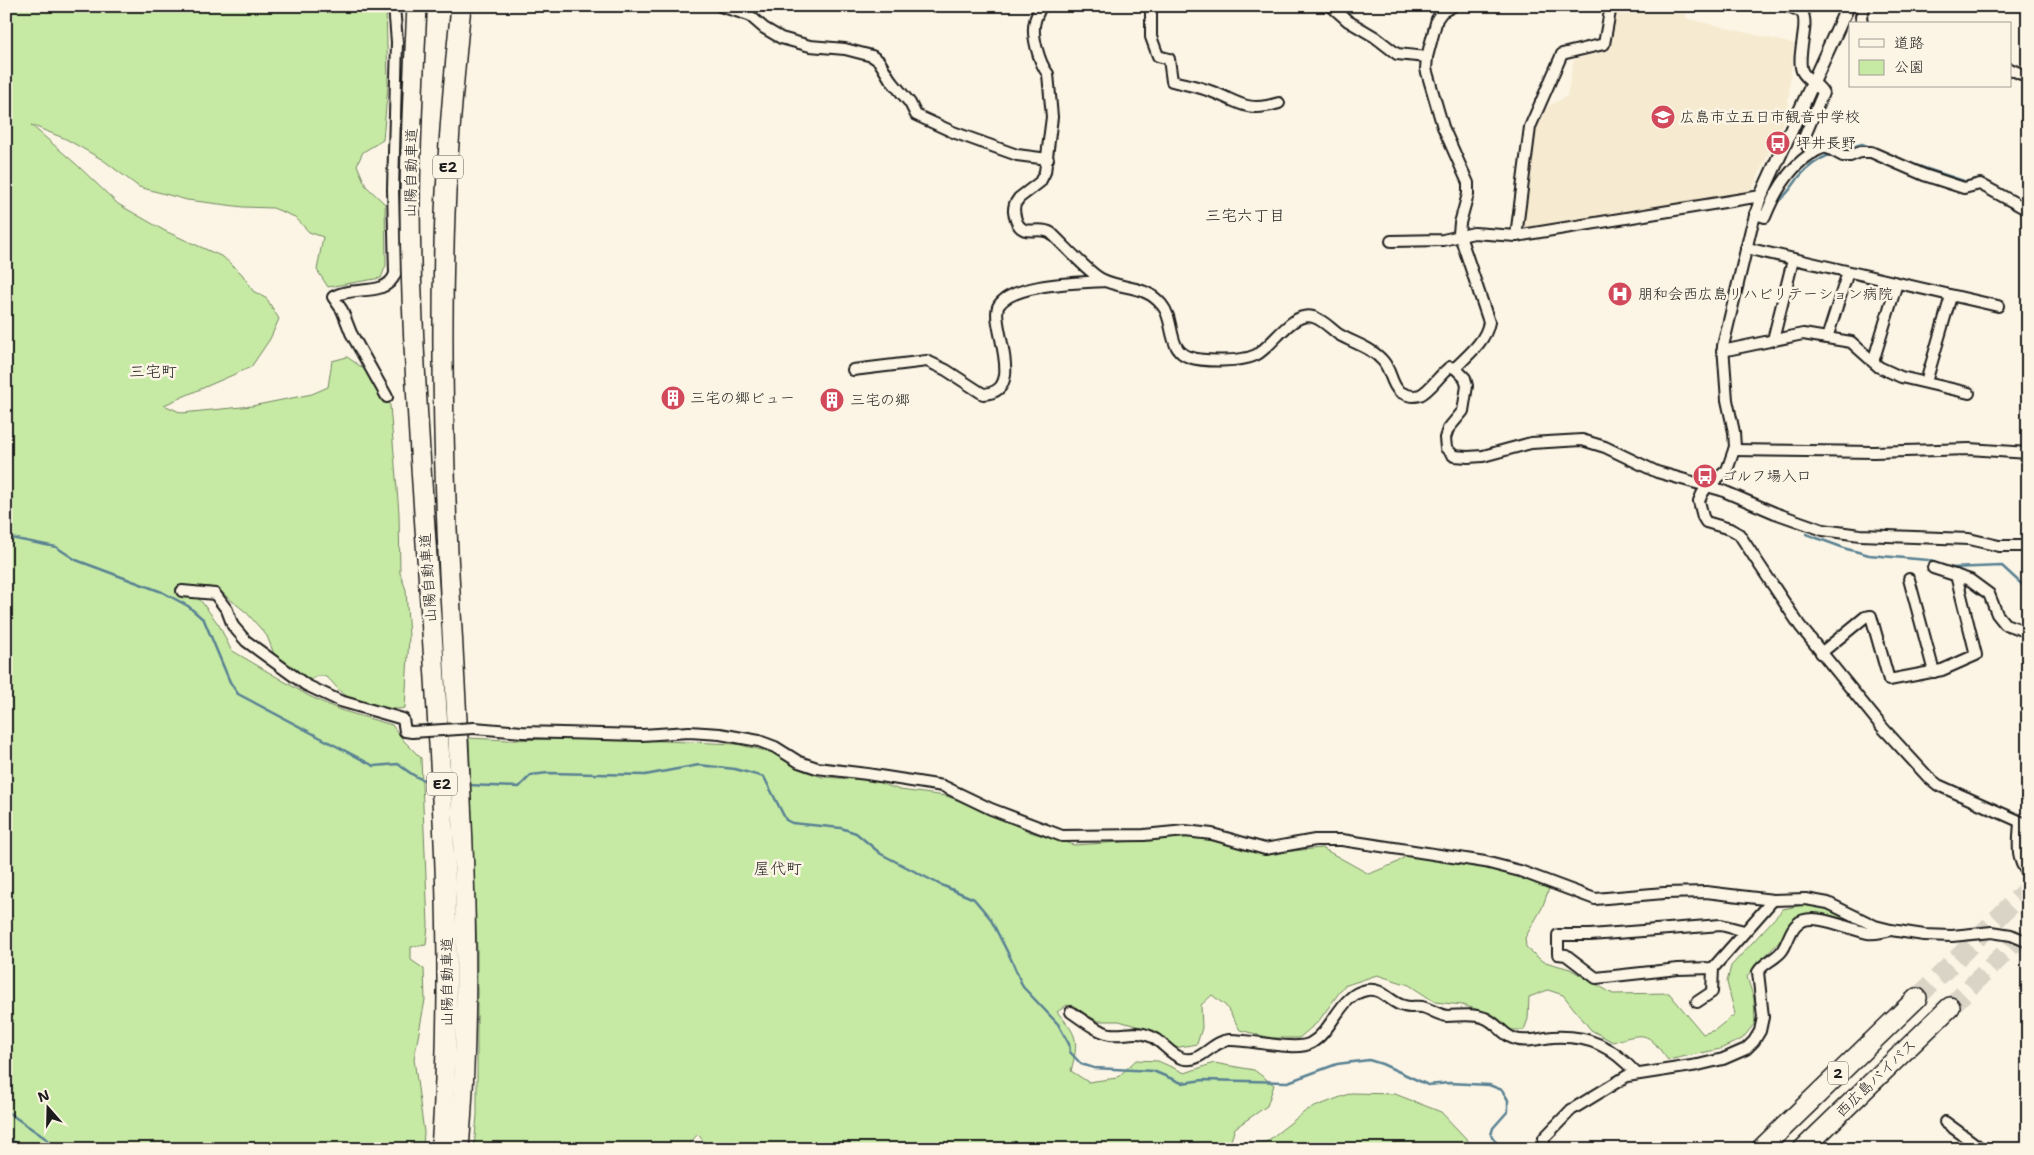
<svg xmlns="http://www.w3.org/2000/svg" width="2034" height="1155" viewBox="0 0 2034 1155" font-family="'Shantell Sans','Klee One',sans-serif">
<rect width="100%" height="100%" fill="#fcf5e5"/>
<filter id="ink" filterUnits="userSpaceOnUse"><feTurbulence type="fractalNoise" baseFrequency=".02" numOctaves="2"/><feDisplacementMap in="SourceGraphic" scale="10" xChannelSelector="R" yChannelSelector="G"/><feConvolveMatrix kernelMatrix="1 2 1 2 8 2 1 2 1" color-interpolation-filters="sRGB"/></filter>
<g filter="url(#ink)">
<polygon fill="#f6ead0" points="1662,6 1683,10 1688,19 1794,44 1787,109 1782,124 1750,194 1525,229 1523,226 1536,131 1547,107 1567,96 1574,60 1607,50 1617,9"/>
<g fill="#c6eaa4" stroke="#718360">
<path d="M6 6H386L388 85 383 140 363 152 357 165 366 186 385 204 386 265 381 278 328 287 317 270 323 237 309 232 295 217 273 208 243 207 187 200 139 187 103 160 66 139 31 125 76 164 118 204 165 231 223 257 242 274 253 291 267 299 279 319 270 339 251 367 164 405 182 413 252 406 312 394 328 387 332 361 347 357 386 384 390 406 399 513 400 573 406 590 409 637 405 708C389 712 354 703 341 692 335 687 331 678 323 676 318 675 313 679 308 681L274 654 267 636 247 613 221 592 210 587H183L201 601 219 625 231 650 309 696 340 710 392 725 404 741 421 758 428 925 426 945 411 947V960L424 969 425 1000 414 1059 424 1132 423 1149H6Z"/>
<path d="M469 738 508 740 591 738 736 744 779 754 799 769 822 777 871 780 900 790 946 796 987 810 1030 832 1074 845 1197 837 1234 846 1282 852 1322 848 1369 874 1396 863 1409 854 1515 873 1550 886 1542 908 1525 938 1526 947 1542 961 1570 969 1613 994 1669 993 1703 1034 1715 1030 1735 1014 1727 982 1731 966 1783 909 1803 905 1838 910 1848 916 1846 919C1828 916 1804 907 1791 922 1786 928 1784 936 1779 942 1768 954 1756 963 1747 977L1754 999 1755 1023 1742 1039 1720 1049 1668 1060C1647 1033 1648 1031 1613 1042L1591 1030 1563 995 1548 990 1529 997 1528 1019 1524 1030H1510L1483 1011 1462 1005 1435 1002 1409 985 1377 975 1344 986 1318 1022 1299 1038H1271L1240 1030 1226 1006 1212 995 1201 1005 1202 1028 1197 1044 1174 1048 1150 1030 1119 1021H1098L1067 1005 1057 1012C1078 1035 1079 1041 1071 1071L1088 1082 1117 1078 1136 1060 1158 1061 1185 1073 1214 1063 1254 1070 1274 1085 1267 1106 1235 1128 1229 1147 1266 1142 1307 1110 1351 1093 1395 1094 1441 1112 1476 1149H709L698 1134 690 1143 691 1149H474L477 1115V951Z"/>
</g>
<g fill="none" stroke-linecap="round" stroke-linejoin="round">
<g stroke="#598193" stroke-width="2.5">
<polyline points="1839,151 1862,144 1883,152"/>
<polyline points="1906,162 1970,183"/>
<path d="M1781 199C1789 192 1793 185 1799 177 1807 167 1819 159 1831 154"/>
<polyline points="1806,534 1847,549 1869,555 1928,560 1949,568 2002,566 2028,590"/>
<path d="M6 537 56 547 76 560 162 592 188 606 204 620 230 682 238 694 374 766 398 764C410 773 419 781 435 782"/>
<polyline points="468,785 519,787 531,775 548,773 645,775 699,765 735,769 764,777 786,820 792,823 841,828 856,833 881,854 939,884 974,899 990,918 1011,959 1023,987 1058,1024 1069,1044 1070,1052 1081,1064 1094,1068 1153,1071 1182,1083 1203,1080 1288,1082 1337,1064 1369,1060 1382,1064 1428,1085 1449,1083 1489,1085 1502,1090 1508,1100 1508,1111 1493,1128 1491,1135 1501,1149"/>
<polyline points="6,1111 61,1149"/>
<polyline points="6,1137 27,1149"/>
</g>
<g stroke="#dad4c7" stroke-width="19" stroke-dasharray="19 9" stroke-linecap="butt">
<polyline points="1917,998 2028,888"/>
<polyline points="1950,1007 2028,930"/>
</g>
<defs>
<g id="minor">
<polyline points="720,6 749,15 764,28 781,38 810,46 845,49 872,56 879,61 890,79 910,103 916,115 953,132 1017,155 1048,159"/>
<path d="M1041 6C1039 11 1036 16 1035 21 1031 34 1039 63 1048 74L1052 117 1045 172 1040 182 1019 198 1015 204C1013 210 1014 214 1016 220 1023 239 1038 225 1051 233 1063 244 1088 272 1101 279 1122 290 1145 284 1162 305 1175 320 1167 350 1189 357 1204 362 1241 362 1256 355 1274 345 1292 311 1313 317 1322 319 1330 328 1338 334 1353 343 1371 347 1383 361 1391 370 1391 384 1399 391 1405 395 1413 397 1420 395 1430 391 1440 374 1450 367L1455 368 1465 378 1467 386 1463 411 1448 429 1445 438 1446 448 1454 456 1468 457 1483 456 1531 443 1582 440 1605 447 1657 472 1721 490 1775 513 1823 530 1860 535 1969 539 1999 546H2028"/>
<path d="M1151 6V37L1158 56 1169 59 1172 81C1184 84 1196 86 1207 90 1238 100 1244 114 1279 103"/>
<polyline points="1331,6 1348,21 1375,37 1397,54 1427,57"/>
<path d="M1453 6 1442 12 1437 19 1427 57 1426 69 1443 127 1468 183V194L1460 223 1459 233 1489 322C1486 341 1468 355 1455 368"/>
<path d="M1788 6C1792 8 1798 9 1802 13 1810 24 1796 55 1802 71 1807 81 1819 84 1823 93L1804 138 1807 146 1813 153"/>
<polyline points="1862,24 1861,16 1865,6"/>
<polyline points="2010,69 2028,77"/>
<path d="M1755 214 1765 217C1776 189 1796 156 1826 147L1843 156H1850L1860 152H1871L1924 175 1964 188 1980 184 2028 210"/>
<polyline points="1516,236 1530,127 1562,54 1604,44 1611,6"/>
<polyline points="1391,241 1443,240 1474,233 1516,236 1761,196 1751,229 1723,346 1727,400 1734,432 1735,447 1727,470 1706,488 1702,494 1699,501 1703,517 1706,522 1730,529 1739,534 1800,626 1883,728 1928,777 1938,785 2028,825"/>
<polyline points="1746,248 1998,306"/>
<polyline points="1827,338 1848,272"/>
<polyline points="1773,340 1793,260"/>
<polyline points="1722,351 1803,334 1851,342 1879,367 1901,377 1969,393"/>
<polyline points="1873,362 1897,283"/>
<path d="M853 370 927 361 946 370 983 394C1029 392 988 321 999 305 1014 283 1081 283 1105 281"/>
<polyline points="1926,382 1951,296"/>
<path d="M387 397 351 333 342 310 333 297C352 285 386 298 395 274L393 189 397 42 394 6"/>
<polyline points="1734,450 1874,452 1969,449 2028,453"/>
<polyline points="1933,568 1970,580 1989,594 1997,614 2005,624 2028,632"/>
<polyline points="1909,579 1934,672"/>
<polyline points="182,591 215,594 227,610 233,626 246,641 306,685 340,701 403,719 405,731 412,732"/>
<polyline points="1821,653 1865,617 1871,616 1889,680 1942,670 1976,655 1956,575"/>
<polyline points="474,728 522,732 642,735 689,732 720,734 759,741 775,747 799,762 817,768 867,774 943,786 991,809 1062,836 1144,835 1185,831 1212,834 1265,849 1315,840 1342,840 1485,862 1520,871 1595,899 1664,893 1706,892 1773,900 1806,899 1828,903 1875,926 1891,930 1924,935 1952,936 1992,932 2011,935 2028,942"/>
<path d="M2020 822C2019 840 2015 860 2028 873"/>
<polyline points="1744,931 1721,925 1590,935 1558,935 1558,954 1566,955 1596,978 1678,969 1713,968 1773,900"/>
<polyline points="1697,1002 1712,992 1713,968"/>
<path d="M1071 1012C1083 1020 1096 1031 1110 1034 1123 1036 1135 1030 1147 1035 1161 1039 1168 1053 1181 1058 1201 1065 1211 1041 1229 1040 1249 1039 1296 1052 1311 1043 1333 1031 1340 994 1367 990 1382 987 1390 1003 1404 1006 1410 1008 1416 1006 1422 1007 1431 1009 1438 1015 1447 1016 1460 1016 1472 1013 1485 1018 1497 1023 1504 1036 1515 1039 1527 1043 1541 1038 1553 1037 1590 1035 1612 1047 1636 1073"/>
<polyline points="1945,1122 1982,1149"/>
<path d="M1543 1149 1544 1138 1571 1110 1627 1076 1698 1065 1723 1059 1746 1049 1754 1041 1760 1031 1763 1017 1758 972C1764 962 1774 960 1781 952 1788 944 1789 931 1797 924 1812 910 1850 930 1868 933 1874 934 1881 932 1887 931"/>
</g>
<polyline id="tertiary" points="1761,196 1848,6"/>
<g id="motorway">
<path d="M417 6C414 73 410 140 410 207 411 324 419 441 427 557 440 755 456 951 441 1149"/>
<path d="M459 1149C476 951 457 749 448 552 443 439 441 325 445 213 448 144 454 75 461 6"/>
<polyline points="1761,1149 1917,998"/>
<polyline points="1803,1149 1950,1007"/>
</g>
</defs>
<use href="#minor" stroke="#1c1c1c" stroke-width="14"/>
<use href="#tertiary" stroke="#1c1c1c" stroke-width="16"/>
<use href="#motorway" stroke="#1c1c1c" stroke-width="22"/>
<use href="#minor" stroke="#fcf5e5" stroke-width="10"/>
<use href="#tertiary" stroke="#fcf5e5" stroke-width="12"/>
<use href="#motorway" stroke="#fcf5e5" stroke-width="19"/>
<defs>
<polyline id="minor-bridge" points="412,732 474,728"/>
</defs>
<use href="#minor-bridge" stroke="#1c1c1c" stroke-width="14" stroke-linecap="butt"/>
<use href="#minor-bridge" stroke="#fcf5e5" stroke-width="10"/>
</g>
</g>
<defs>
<symbol id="school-disc" viewBox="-11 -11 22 22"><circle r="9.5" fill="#d1495b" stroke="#fcf5e5"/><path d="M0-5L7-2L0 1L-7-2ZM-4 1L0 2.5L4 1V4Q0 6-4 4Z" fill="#fff"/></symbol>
<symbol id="bus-disc" viewBox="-11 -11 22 22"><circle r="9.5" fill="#d1495b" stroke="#fcf5e5"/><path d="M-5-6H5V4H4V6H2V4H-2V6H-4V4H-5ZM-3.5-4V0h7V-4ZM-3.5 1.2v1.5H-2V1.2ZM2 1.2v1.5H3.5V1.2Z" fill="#fff"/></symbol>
<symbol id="hospital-disc" viewBox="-11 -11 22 22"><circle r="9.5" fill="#d1495b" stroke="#fcf5e5"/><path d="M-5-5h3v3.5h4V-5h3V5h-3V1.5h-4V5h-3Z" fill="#fff"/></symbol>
<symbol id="building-disc" viewBox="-11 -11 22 22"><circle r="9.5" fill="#d1495b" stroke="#fcf5e5"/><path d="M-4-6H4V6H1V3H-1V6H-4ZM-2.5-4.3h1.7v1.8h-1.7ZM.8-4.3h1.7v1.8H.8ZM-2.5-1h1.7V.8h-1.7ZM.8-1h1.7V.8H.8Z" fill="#fff"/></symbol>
</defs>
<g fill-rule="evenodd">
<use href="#school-disc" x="1649" y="103" width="28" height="28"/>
<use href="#bus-disc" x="1764" y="129" width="28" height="28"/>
<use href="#hospital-disc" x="1606" y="280" width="28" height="28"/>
<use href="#building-disc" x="659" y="384" width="28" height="28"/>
<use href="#building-disc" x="818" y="386" width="28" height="28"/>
<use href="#bus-disc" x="1691" y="462" width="28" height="28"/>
</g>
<g text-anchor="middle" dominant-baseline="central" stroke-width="5" stroke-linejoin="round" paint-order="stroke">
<g fill="#fcf5e5" stroke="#5f5d58" stroke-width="1">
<rect x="433" y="155.5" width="30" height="23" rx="4"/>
<rect x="427" y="772.5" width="30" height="23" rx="4"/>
<rect x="1828" y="1061.5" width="20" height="23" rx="4"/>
</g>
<g font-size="14" font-weight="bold" fill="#1c1c1c">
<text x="448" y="167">E2</text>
<text x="442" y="784">E2</text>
<text x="1838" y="1073">2</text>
</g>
<g font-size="15" fill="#1c1c1c" stroke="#fcf5e5" text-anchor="start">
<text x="1680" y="117">広島市立五日市観音中学校</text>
<text x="1796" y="143">坪井長野</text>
<text x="1638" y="294">朋和会西広島リハビリテーション病院</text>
<text x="690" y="398">三宅の郷ビュー</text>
<text x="850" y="400">三宅の郷</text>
<text x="1722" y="476">ゴルフ場入口</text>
</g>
<g font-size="15" fill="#1c1c1c" stroke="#fcf5e5">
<text transform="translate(411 173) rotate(-89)">山陽自動車道</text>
<text transform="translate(428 578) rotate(-94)">山陽自動車道</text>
<text transform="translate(447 982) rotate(-90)">山陽自動車道</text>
<text transform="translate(1876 1078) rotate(-44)">西広島バイパス</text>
</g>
<g font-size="16" fill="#1c1c1c" stroke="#fcf5e5">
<text x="1245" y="215">三宅六丁目</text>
<text x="153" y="371">三宅町</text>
<text x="778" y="868">屋代町</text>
</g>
</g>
<rect width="2034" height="1155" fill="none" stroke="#fcf5e5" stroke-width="25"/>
<rect x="12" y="12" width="2009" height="1130" fill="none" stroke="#1c1c1c" stroke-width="2" filter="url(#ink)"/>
<rect x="1849" y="22" width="162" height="65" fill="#fcf5e5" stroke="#a29e95"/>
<rect x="1859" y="39" width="25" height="8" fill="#fcf5e5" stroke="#a29e95"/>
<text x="1894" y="48" font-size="15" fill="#1c1c1c">道路</text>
<rect x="1859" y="60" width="25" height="15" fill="#c6eaa4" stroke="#a29e95"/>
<text x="1894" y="72" font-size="15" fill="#1c1c1c">公園</text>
<g transform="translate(48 1108) rotate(340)" stroke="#fcf5e5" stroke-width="4" paint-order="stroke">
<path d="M0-4L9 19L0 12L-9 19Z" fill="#1c1c1c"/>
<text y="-8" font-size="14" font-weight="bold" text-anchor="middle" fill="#1c1c1c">N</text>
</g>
</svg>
